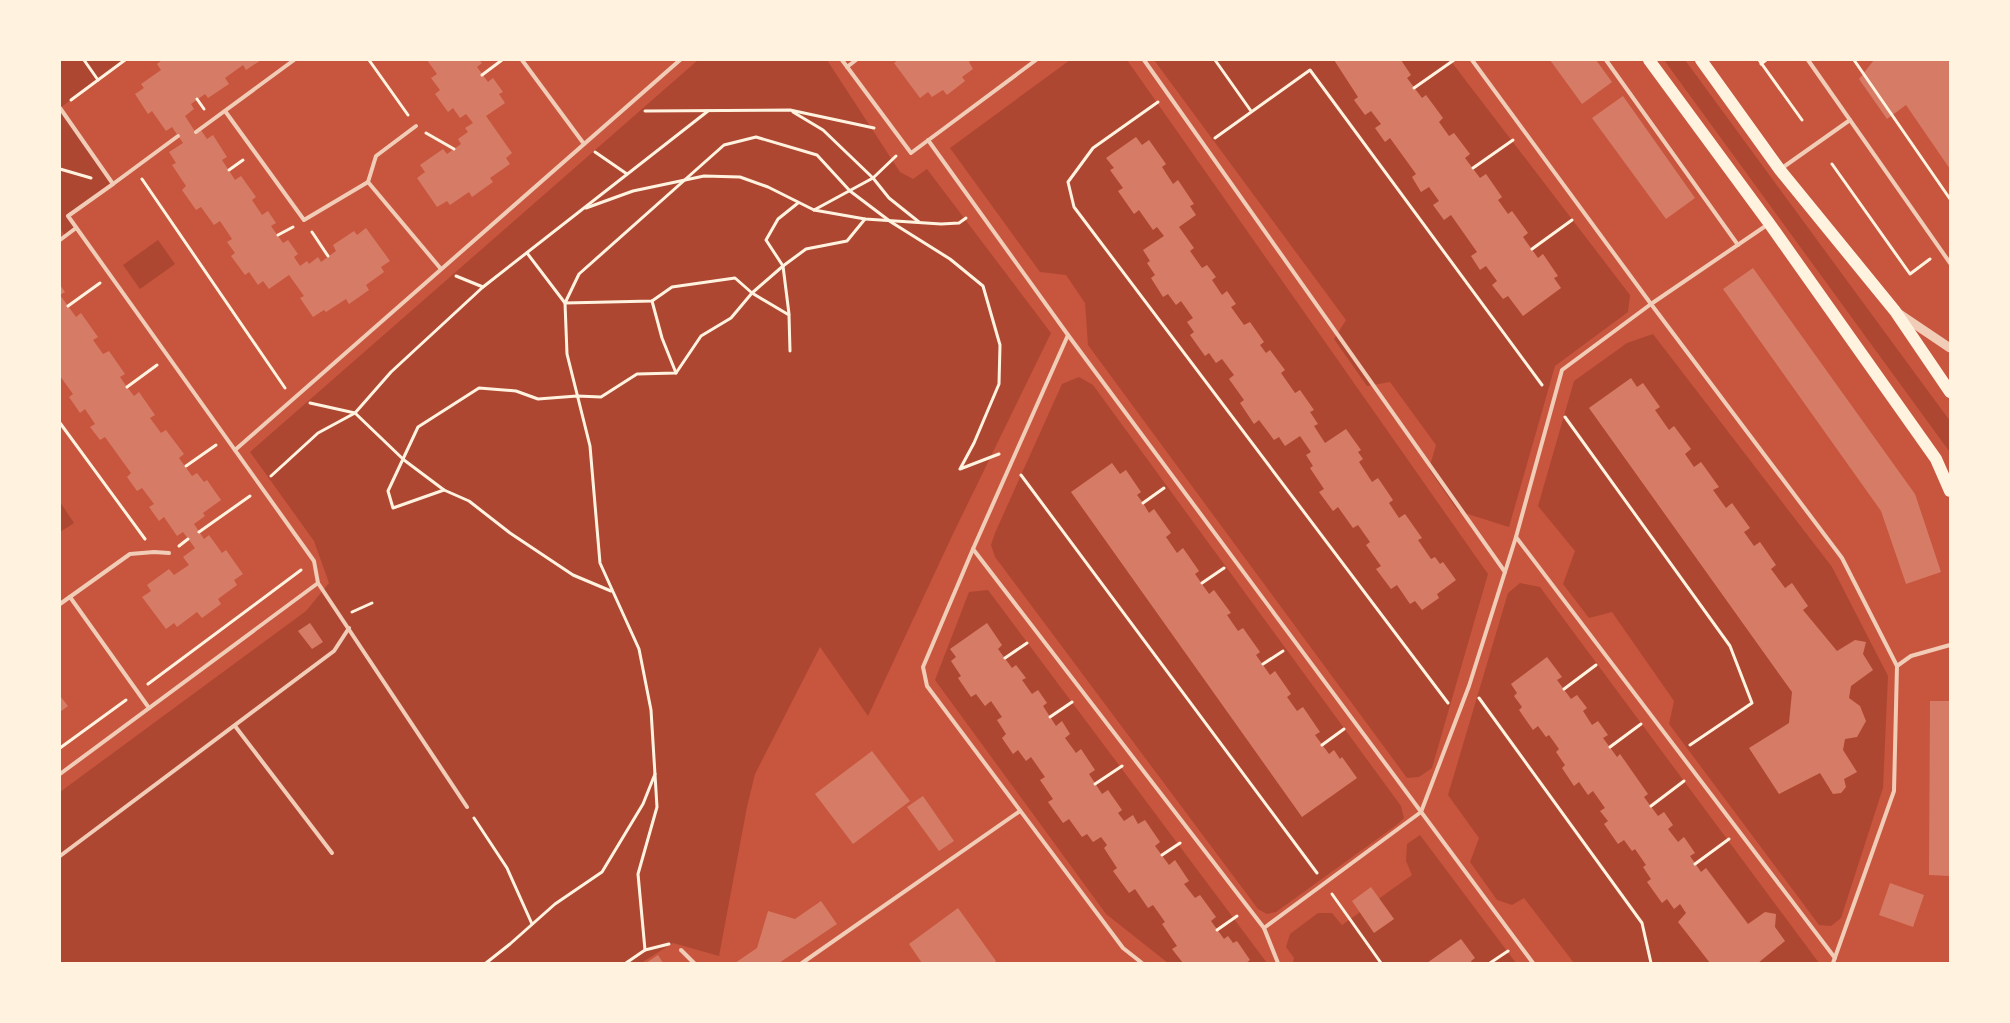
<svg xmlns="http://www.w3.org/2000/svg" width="2010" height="1023" viewBox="0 0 2010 1023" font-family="'Golos Text',sans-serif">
<rect width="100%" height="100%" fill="#c8553d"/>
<g fill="#ae4732">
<polygon points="60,60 125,60 60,108 113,184 68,216 76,228 65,236 60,228"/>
<polygon points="698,60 827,60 900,172 913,179 927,169 1051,333 952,536 868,716 820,647 755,774 747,807 719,956 673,943 641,963 60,963 60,792 306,611 329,583 314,541 250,452"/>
<polygon points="1070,60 1127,60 1488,574 1432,768 1419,777 1407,778 1088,345 1085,303 1066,275 1040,272 950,148"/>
<polygon points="1154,60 1450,60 1630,295 1628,312 1555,366 1509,527 1458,511 1429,469 1436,445 1390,382 1367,386 1334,339 1346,320"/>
<polygon points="1664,60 1685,60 1950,421 1949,451"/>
<polygon points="158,240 175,264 140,289 123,265"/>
<polygon points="1653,334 1832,567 1888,676 1883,788 1841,918 1831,926 1819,925 1669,724 1674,701 1612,612 1589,618 1563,584 1575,551 1538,506 1574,381 1627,343"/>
<polygon points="1079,377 1093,385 1401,806 1404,818 1398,824 1276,912 1267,914 1258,909 995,557 991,545 995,533 1062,384"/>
<polygon points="60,502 74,523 60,532"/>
<polygon points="1520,583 1540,587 1819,963 1574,963 1524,898 1512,905 1497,900 1470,862 1479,838 1448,795 1508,593"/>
<polygon points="988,590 1267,963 1168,963 1106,914 935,680 969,592"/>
<polygon points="1420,835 1516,963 1293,963 1294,958 1286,947 1290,934 1318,913 1332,913 1342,925 1412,875 1406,861 1407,844"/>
</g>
<g fill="#d67c66">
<polygon points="162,60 261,60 246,70 243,65 225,78 229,84 208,98 205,94 191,104 194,109 185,116 196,133 201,130 207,139 213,135 227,157 222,160 235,180 241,176 256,197 252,200 262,215 268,211 276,223 271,226 283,243 288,240 298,254 294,257 300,266 307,261 309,264 318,257 321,262 336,251 333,245 354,231 357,235 366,228 390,261 381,267 384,272 366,285 369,290 349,304 346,299 326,312 324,310 313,317 300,298 304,296 289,275 269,289 263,281 258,285 249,272 245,275 231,256 235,253 227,242 232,239 220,221 214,225 201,207 196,210 182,190 186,186 172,165 176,163 169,152 183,143 172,127 166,131 152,111 148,114 135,94 144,88 141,84 161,70 157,64"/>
<polygon points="427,60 479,60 482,63 477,67 488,82 493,78 503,92 499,94 505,103 486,116 512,153 506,158 510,164 490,178 493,182 472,197 469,192 450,205 447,201 437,207 417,178 425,172 420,165 443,149 447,154 461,144 458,139 468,132 465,128 473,123 466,114 460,118 453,108 448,112 435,94 440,90 431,78 437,74"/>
<polygon points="898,60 971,60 969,62 973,69 962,77 965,81 947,95 943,90 932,97 928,92 920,98 894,63"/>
<polygon points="1334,60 1401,60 1411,75 1407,78 1422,98 1426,95 1443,118 1439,122 1449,136 1454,133 1470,154 1465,158 1480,178 1486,174 1502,197 1498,200 1508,214 1512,211 1528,233 1523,237 1538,258 1543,254 1558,276 1554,278 1561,288 1523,316 1508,296 1503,299 1492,285 1497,281 1486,266 1480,270 1471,256 1477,252 1451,215 1444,220 1433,205 1439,201 1429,187 1421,192 1412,177 1416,174 1390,138 1385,142 1375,128 1381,124 1371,111 1365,115 1354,100 1358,97"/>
<polygon points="1550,60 1596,60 1612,82 1582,104"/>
<polygon points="1874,60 1950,60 1950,169 1906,105 1887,119 1859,79"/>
<polygon points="1623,96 1695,198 1666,219 1592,118"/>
<polygon points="1136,137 1142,145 1149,140 1166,164 1162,167 1173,184 1178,180 1194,204 1190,206 1196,215 1179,227 1194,248 1190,251 1202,268 1207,265 1216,277 1212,280 1222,295 1227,291 1236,304 1231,307 1244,325 1250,322 1264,342 1260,345 1266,353 1270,350 1285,370 1281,373 1295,393 1300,390 1314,410 1310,412 1318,424 1314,426 1325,443 1346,429 1361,450 1358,452 1363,459 1359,462 1372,482 1378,478 1393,500 1389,503 1399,518 1405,514 1422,538 1418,540 1431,559 1435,557 1440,564 1443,562 1456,580 1437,594 1439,598 1422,610 1415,601 1410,604 1397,585 1391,589 1376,569 1381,566 1366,545 1370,542 1358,525 1353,528 1338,507 1333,511 1319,492 1324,489 1310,468 1313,466 1306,455 1311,452 1300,436 1285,446 1279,437 1274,440 1259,420 1254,424 1240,403 1244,400 1229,379 1234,375 1222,359 1216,363 1209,353 1205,356 1190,335 1194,332 1187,322 1193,318 1181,301 1176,305 1168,294 1163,297 1151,278 1155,275 1147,263 1150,261 1143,250 1164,236 1157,227 1153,230 1139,210 1134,214 1118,191 1123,188 1110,170 1114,168 1106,158"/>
<polygon points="1753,268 1915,494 1941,572 1906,584 1881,511 1723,289"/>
<polygon points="60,285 65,292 60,295 76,317 81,313 98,337 93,340 103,354 109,351 125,374 120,377 127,387 134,396 139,392 155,415 150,418 161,433 166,430 184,454 179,458 192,476 197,473 204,482 207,480 221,500 203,513 205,516 194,524 204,539 209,535 222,553 226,550 243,574 234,580 237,585 218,599 221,604 202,618 197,612 177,627 174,623 166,629 142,597 151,591 147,585 169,569 174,575 189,565 183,557 195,548 183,532 177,536 164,517 159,521 149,507 154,504 142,488 137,491 127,477 131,473 105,437 100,440 90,427 95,424 85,409 80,413 69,397 73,394 60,376"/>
<polygon points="1631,378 1637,387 1643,383 1660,407 1655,410 1669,430 1674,426 1691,449 1685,454 1694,467 1701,462 1719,487 1713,490 1726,508 1732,503 1750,528 1744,532 1754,546 1760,542 1776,565 1771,569 1785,588 1792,583 1808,606 1803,610 1837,651 1855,640 1866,642 1863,654 1873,670 1851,686 1849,698 1860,706 1866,721 1857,737 1845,739 1843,750 1857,772 1844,779 1846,787 1841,793 1833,794 1820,773 1779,794 1749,748 1789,723 1792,692 1589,408"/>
<polygon points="1112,463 1120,474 1126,470 1141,492 1137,495 1143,503 1149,513 1154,509 1171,533 1166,537 1177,553 1183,548 1199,571 1195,574 1209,594 1214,590 1231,613 1227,615 1238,631 1243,628 1260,652 1256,655 1270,675 1275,671 1291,694 1287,697 1297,711 1303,707 1320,732 1315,735 1329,754 1334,750 1340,759 1342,757 1357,778 1302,817 1071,492"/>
<polygon points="310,623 323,642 312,649 298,631"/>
<polygon points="987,623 1002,645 998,649 1012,668 1016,665 1026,678 1022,680 1032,694 1038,690 1047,703 1043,706 1056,726 1062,721 1070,734 1065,738 1076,753 1081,749 1095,770 1089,774 1102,794 1108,790 1122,810 1118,813 1124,821 1133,815 1138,824 1145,820 1160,842 1155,846 1169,865 1175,860 1189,881 1184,884 1195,898 1200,895 1216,917 1211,921 1224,939 1228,936 1233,943 1237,941 1250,960 1246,963 1183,963 1172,949 1177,946 1162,924 1165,922 1153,905 1148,908 1135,889 1129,893 1113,871 1117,868 1104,848 1107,845 1101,837 1093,842 1087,834 1082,837 1069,819 1063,823 1048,802 1053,799 1040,780 1045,777 1031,757 1026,761 1018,750 1013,754 1002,738 1006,734 997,720 1002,717 991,701 985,706 976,694 971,697 958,678 961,676 951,661 956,657 950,649"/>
<polygon points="1547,657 1562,677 1557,680 1571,699 1577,695 1587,708 1583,711 1592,725 1598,721 1608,735 1603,738 1617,757 1620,754 1648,794 1644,797 1658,816 1664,812 1673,825 1668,829 1678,842 1684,837 1695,853 1690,856 1701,872 1706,868 1748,924 1765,912 1776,914 1775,927 1785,941 1758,963 1710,963 1678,922 1686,913 1680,904 1674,909 1667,899 1662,903 1647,882 1651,879 1643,867 1646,865 1635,849 1632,851 1624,840 1618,844 1604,824 1608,821 1600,811 1605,808 1593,791 1588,795 1579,782 1574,786 1562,768 1565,765 1556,752 1559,749 1549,735 1546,737 1538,726 1533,730 1519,710 1522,707 1514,696 1517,693 1511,684"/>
<polygon points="60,696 68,706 60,712"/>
<polygon points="1930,701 1950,701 1950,876 1929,875"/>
<polygon points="872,751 910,801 853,844 815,794"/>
<polygon points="923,796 954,841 939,851 907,807"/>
<polygon points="1890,883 1924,895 1913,927 1879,915"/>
<polygon points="1371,887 1394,919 1374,933 1352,901"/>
<polygon points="821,901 837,924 779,963 735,963 757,948 768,911 795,919"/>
<polygon points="958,908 996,961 994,963 922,963 909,944"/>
<polygon points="1461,939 1475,958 1471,961 1472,963 1427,963"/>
<polygon points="658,955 663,963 646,963"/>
</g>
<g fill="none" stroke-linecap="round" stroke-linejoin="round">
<g stroke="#fff3e0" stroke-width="3">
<polyline points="84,60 98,80"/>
<polyline points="369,60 408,115"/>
<polyline points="1215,60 1251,111"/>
<polyline points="1759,60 1802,120"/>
<polyline points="1854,60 1950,199"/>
<polyline points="1761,64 1766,60"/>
<polyline points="482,75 502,60"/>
<polyline points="1414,88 1454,60"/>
<polyline points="197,99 204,109"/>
<polyline points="71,100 125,60"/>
<polyline points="1158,102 1093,148 1068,182 1074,207 1448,703"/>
<polyline points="645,111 790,110 874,128"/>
<polyline points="793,112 823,130 873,178 889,198 919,222"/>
<polyline points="426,133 454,149"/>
<polyline points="1215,138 1310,70 1542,385"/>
<polyline points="595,152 627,174"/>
<polyline points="1832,164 1910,274 1930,259"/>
<polyline points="1473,168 1513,140"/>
<polyline points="60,169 91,178"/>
<polyline points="229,170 243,160"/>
<polyline points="142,179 285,388"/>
<polyline points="586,208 633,191 704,176 740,177 768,187 814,210 865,219 941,224 959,223 966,218"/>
<polyline points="814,210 873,178 896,156"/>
<polyline points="312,232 328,256"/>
<polyline points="278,235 293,227"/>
<polyline points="1532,249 1572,220"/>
<polyline points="527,253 565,303 567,354 590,446 600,563 639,649 651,710 657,807 638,874 645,950 626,963"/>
<polyline points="456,276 483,287"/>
<polyline points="652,301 662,338 676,373"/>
<polyline points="68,306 100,283"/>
<polyline points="789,314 783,266 766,240 778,219 798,203"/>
<polyline points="790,351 789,315 752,293 735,278 672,287 652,301 565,303 579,274 724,145 756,137 817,155 850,191 891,222 950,259 983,286 1000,345 999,384 974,443 960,469 999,454"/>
<polyline points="127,387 157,365"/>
<polyline points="310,403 355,413 404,460 444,490 469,501 510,533 573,575 611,591"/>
<polyline points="1565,417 1730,646 1752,703 1690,745"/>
<polyline points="60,423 145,539"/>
<polyline points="186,466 216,445"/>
<polyline points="1021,475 1317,873"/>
<polyline points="271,476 318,433 355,413 391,372 483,287 708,111"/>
<polyline points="444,490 393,508 388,491 418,427 479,388 516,391 538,399 577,396 601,397 637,374 676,373 701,336 731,318 752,293 783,266 806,249 847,241 865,219"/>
<polyline points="1143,503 1164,488"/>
<polyline points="199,532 250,496"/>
<polyline points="179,546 188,539"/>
<polyline points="1202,583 1224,568"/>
<polyline points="352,612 372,603"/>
<polyline points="1005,658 1027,643"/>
<polyline points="1263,664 1283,651"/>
<polyline points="148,684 301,570"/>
<polyline points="1564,689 1596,665"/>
<polyline points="1479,698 1642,923 1651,963"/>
<polyline points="1050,717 1072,702"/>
<polyline points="1322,745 1344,729"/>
<polyline points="1610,747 1641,724"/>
<polyline points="60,748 126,700"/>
<polyline points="1095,784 1122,766"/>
<polyline points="1651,806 1684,781"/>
<polyline points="474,818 507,868 532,924"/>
<polyline points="1162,855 1180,843"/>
<polyline points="1695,864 1729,839"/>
<polyline points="1332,894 1381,963"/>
<polyline points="1217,930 1237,916"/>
<polyline points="645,950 669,944"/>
<polyline points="486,963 510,944 555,904 602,872 643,804 655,774"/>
<polyline points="1490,963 1508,951"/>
</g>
<g stroke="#f1ccb7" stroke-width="4">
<polyline points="522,60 584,144"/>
<polyline points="842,60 911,153 1036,60"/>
<polyline points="1144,60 1505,572"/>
<polyline points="1472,60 1651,304 1842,558 1897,666 1894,791 1833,963"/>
<polyline points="1606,60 1738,245"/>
<polyline points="1808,60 1950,263"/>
<polyline points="847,67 856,60"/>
<polyline points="60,108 113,184 68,216 314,561 318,583 467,807"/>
<polyline points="225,111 304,220 368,182 441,269"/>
<polyline points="196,132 294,60"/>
<polyline points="928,140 1068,335 1533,963"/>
<polyline points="1782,168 1850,120"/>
<polyline points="368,182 376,156 416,126"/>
<polyline points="113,184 178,136"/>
<polyline points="60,240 76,228"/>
<polyline points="1068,335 973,549 923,667 927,686 1123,948 1142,963"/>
<polyline points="235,450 680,60"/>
<polyline points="1516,537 1835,958"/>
<polyline points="973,549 1264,928"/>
<polyline points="70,597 149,708"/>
<polyline points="60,604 130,554 154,552 169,553"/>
<polyline points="1897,666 1911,656 1950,645"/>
<polyline points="235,726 332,853"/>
<polyline points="60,774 318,583"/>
<polyline points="60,856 334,651 349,628"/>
<polyline points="681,950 694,963"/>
<polyline points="802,963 1020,811"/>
<polyline points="1278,963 1264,928 1421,812 1469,686 1516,537 1562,370 1651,304 1767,225"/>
</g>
<polyline stroke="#f1ccb7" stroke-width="9" points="1898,313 1950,348"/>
<g stroke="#fff3e0" stroke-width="12">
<polyline points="1649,60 1769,223 1936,459 1950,491"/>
<polyline points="1701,60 1780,170 1895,311 1950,392"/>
</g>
</g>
<rect width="2010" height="1023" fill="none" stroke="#fff3e0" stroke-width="122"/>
</svg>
